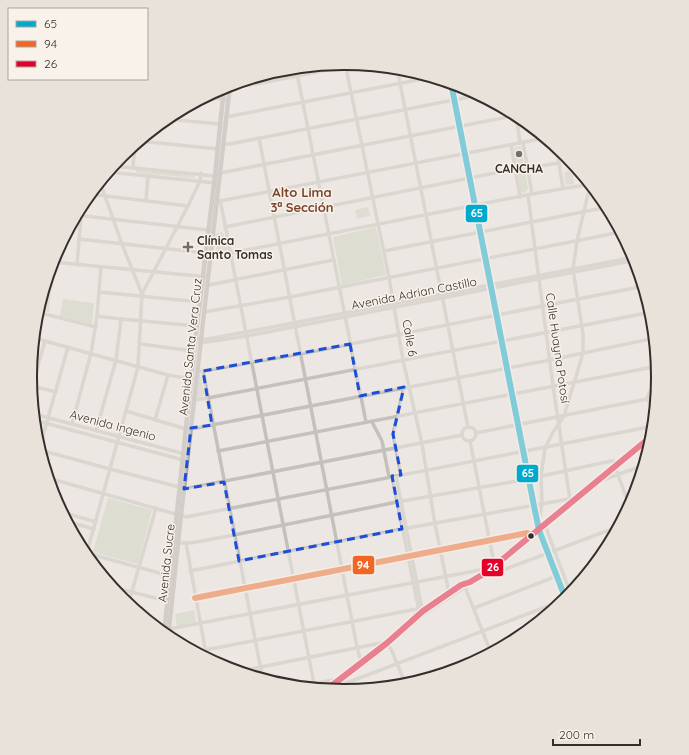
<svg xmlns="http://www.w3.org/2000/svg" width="689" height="755" viewBox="0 0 689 755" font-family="Quicksand,sans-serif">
<rect width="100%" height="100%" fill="#ece7e2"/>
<g fill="#ccd0be">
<polygon points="521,146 528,188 526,192 523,193 519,189 514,148"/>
<polygon points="138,169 194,176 195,178 137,173 136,171"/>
<polygon points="572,170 574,184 566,185 564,172"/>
<polygon points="368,207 370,216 357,219 355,210"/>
<polygon points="376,227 386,275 342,285 333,237"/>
<polygon points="222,232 224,235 228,250 217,253 214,237 215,234"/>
<polygon points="48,275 52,276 49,312 38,310"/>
<polygon points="63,299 94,303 92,324 60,316"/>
<polygon points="199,374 200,374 205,395 197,398 196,397"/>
<polygon points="108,498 152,510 138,564 93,552"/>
<polygon points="194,610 196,622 177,626 175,614"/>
</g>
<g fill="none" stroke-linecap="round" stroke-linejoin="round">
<g stroke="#c4c0bb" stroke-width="3.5">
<polyline points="345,63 389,277 403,360 422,444 435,524 448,588 450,592"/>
<polyline points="296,68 366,422"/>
<polyline points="397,68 468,427"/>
<polyline points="451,83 534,506 539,530 566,600"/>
<path d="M230 88C272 82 314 72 356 64"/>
<polyline points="206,97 228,100"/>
<polyline points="516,114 520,143"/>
<polyline points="226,117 433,77"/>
<polyline points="167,119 220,124"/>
<polyline points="259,138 357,647 360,658 363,664"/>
<polyline points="139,141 218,149"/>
<polyline points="523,142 532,194"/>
<polyline points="223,144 230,144 479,95"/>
<polyline points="511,145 520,197"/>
<polyline points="556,146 563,188"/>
<polyline points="113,166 215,176 220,173 518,115"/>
<polyline points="133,167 135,145"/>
<polyline points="527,168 559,163"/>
<polyline points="108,172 216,183"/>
<polyline points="100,182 122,244 142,294"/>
<polyline points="90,194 188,206"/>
<polyline points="528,195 553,386 570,500"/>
<polyline points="217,199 220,201 221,204 315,689"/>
<polyline points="146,200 148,176"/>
<polyline points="220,201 545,138"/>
<polyline points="76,215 208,230"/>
<polyline points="225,227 515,169"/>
<polyline points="79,239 206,253"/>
<polyline points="384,251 608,207"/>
<polyline points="210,255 231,253 532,194 591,184"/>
<polyline points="53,262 208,277"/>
<polyline points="77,265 81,216"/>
<polyline points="207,285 214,284 333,260"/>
<polyline points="99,292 200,302"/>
<polyline points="37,312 96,327"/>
<polyline points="204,312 290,297 621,232"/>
<polyline points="97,316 121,319 197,326"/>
<polyline points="34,338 168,375 191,379"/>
<polyline points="195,339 208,339 246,332 635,257"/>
<polyline points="200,343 247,336 636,260"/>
<polyline points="140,344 194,351"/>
<polyline points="197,371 203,371 300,354 644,286"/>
<polyline points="203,371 263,680"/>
<polyline points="32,386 45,341"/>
<polyline points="32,386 56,392"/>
<polyline points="194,400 208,398 652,312"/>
<polyline points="654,407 655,417"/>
<path d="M656 407 650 404C645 396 649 389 658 389"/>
<polyline points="126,411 186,429"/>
<polyline points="34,414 185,454"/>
<polyline points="34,420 187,461"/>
<polyline points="155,420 168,375"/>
<polyline points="372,422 382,441 389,477"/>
<polyline points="72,424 91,353 97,316 101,267"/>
<circle cx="469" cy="434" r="7"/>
<polyline points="191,428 196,428 550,360 655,338"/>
<polyline points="96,431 116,360 121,319"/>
<polyline points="476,433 647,399"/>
<polyline points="470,441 493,558 496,564"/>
<polyline points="39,450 68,347"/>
<polyline points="40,450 110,469 179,487"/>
<polyline points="218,451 658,366"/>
<polyline points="615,467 630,507"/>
<polyline points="401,475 393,434 404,387"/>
<polyline points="392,476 419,611"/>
<polyline points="396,476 422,609"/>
<polyline points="48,478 186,517 654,426"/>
<polyline points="597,482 645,465"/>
<polyline points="184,489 462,435"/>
<polyline points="62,512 96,522"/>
<polyline points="66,521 94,529"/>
<polyline points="537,521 540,515 542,504 541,476 545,448 553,432 564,416 583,353 583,334 573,269 577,241 588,194 592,186"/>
<polyline points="545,525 571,595"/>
<polyline points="178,543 191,543 234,535 397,502 528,479 611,461 616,462 619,463"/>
<polyline points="186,543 207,659"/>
<polyline points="83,552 170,576"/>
<polyline points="86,556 138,367 142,294 188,206 200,181 201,173"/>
<polyline points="190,571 402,529 569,499"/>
<polyline points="112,587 167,601"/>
<polyline points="465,587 491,653"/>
<polyline points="195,598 527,533 531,535"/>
<polyline points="128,605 156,508"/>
<polyline points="474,608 557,576"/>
<polyline points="152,624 169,629 480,570 485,570 490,574 495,573 620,526"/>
<polyline points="395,639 424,614 465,587 470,582"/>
<polyline points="387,643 392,651 406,686"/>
<polyline points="195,652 422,608"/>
<polyline points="236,672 386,642"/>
<polyline points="407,686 501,649"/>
<polyline points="297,687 338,679 343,683 349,682 569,598"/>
<polyline points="326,690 387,643 423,611 461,585 470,582 487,572 653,435"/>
<polyline points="331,691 355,670"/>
</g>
<g stroke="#b3aeaa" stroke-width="4.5">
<polyline points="164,634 195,343 215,176 224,87"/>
<polyline points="168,638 181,515 230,85"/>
</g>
<defs>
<polyline id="bus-1" points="451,83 534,506 539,530 566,600"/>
<polyline id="bus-2" points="195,598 527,533 531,535"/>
<polyline id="bus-3" points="326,690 387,643 423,611 461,585 470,582 487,572 653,435"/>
</defs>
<use href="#bus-1" stroke="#f8f2ea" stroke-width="9"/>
<use href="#bus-2" stroke="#f8f2ea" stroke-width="9"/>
<use href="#bus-3" stroke="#f8f2ea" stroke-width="9"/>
<use href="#bus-1" stroke="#00a9ce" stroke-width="6"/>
<use href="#bus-2" stroke="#f26522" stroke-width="6"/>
<use href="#bus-3" stroke="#e4002b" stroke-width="6"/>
</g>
<path d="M0 0H689V755H0ZM350 344 360 396 404 387 393 434 401 475 392 476 402 529 239 561 224 482 184 489 191 428 212 425 203 371Z" fill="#ece7e2" fill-opacity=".55" fill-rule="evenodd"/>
<path fill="none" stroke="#1d4ed8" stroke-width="3" stroke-dasharray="8 5" stroke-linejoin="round" d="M350 344 360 396 404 387 393 434 401 475 392 476 402 529 239 561 224 482 184 489 191 428 212 425 203 371Z"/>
<g fill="#756f6a" stroke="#f8f2ea" stroke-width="1.5">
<circle cx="519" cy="154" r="4"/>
<path d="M186 241h4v4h4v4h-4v4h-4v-4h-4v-4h4z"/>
</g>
<circle fill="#352e2a" stroke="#f8f2ea" stroke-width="1.5" cx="531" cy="536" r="3.5"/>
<g text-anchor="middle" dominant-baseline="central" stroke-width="3" stroke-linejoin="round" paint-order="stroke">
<g font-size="12" font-weight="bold" fill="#352e2a" stroke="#f8f2ea">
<text x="519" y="168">CANCHA</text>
<text x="197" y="240" text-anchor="start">Clínica<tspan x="197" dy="14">Santo Tomas</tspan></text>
</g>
<g font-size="12" fill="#352e2a" stroke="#f8f2ea">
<text transform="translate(414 293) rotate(-11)">Avenida Adrian Castillo</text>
<text transform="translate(410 338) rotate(80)">Calle 6</text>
<text transform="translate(190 347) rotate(-84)">Avenida Santa Vera Cruz</text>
<text transform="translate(558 348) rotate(82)">Calle Huayna Potosí</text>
<text transform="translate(113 425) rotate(15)">Avenida Ingenio</text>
<text transform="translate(166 563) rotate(-84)">Avenida Sucre</text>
</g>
<g font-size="13" font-weight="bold" fill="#7b432c" stroke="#f8f2ea">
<text x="302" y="192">Alto Lima<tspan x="302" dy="15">3ª Sección</tspan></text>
</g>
</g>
<path d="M0 0H689V755H0ZM37 377a307 307 0 1 1 614 0a307 307 0 1 1-614 0Z" fill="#e8e2db" fill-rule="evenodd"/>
<path fill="none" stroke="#352e2a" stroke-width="2" d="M37 377a307 307 0 1 1 614 0a307 307 0 1 1-614 0Z"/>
<g stroke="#f8f2ea" stroke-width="1.5">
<rect x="465" y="204" width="23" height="19" rx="4" fill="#00a9ce"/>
<rect x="516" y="464" width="23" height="19" rx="4" fill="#00a9ce"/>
<rect x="352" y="555" width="23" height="20" rx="4" fill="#f26522"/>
<rect x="481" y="558" width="23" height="19" rx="4" fill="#e4002b"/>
</g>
<g font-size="11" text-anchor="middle" font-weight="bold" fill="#fff">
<text x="477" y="217">65</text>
<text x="528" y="477">65</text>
<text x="363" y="569">94</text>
<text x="493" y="571">26</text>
</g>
<rect x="8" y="8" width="140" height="72" fill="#f8f2ea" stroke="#aaa49d"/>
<rect x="16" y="21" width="20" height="6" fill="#00a9ce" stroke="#aaa49d"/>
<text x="44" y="28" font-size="12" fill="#352e2a">65</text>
<rect x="16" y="41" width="20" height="6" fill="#f26522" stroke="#aaa49d"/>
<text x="44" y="48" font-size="12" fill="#352e2a">94</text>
<rect x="16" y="61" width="20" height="6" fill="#e4002b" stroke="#aaa49d"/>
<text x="44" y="68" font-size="12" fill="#352e2a">26</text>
<path d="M553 739v6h87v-6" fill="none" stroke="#352e2a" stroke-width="2"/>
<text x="559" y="739" font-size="12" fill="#352e2a" stroke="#f8f2ea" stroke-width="3" paint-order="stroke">200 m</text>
</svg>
